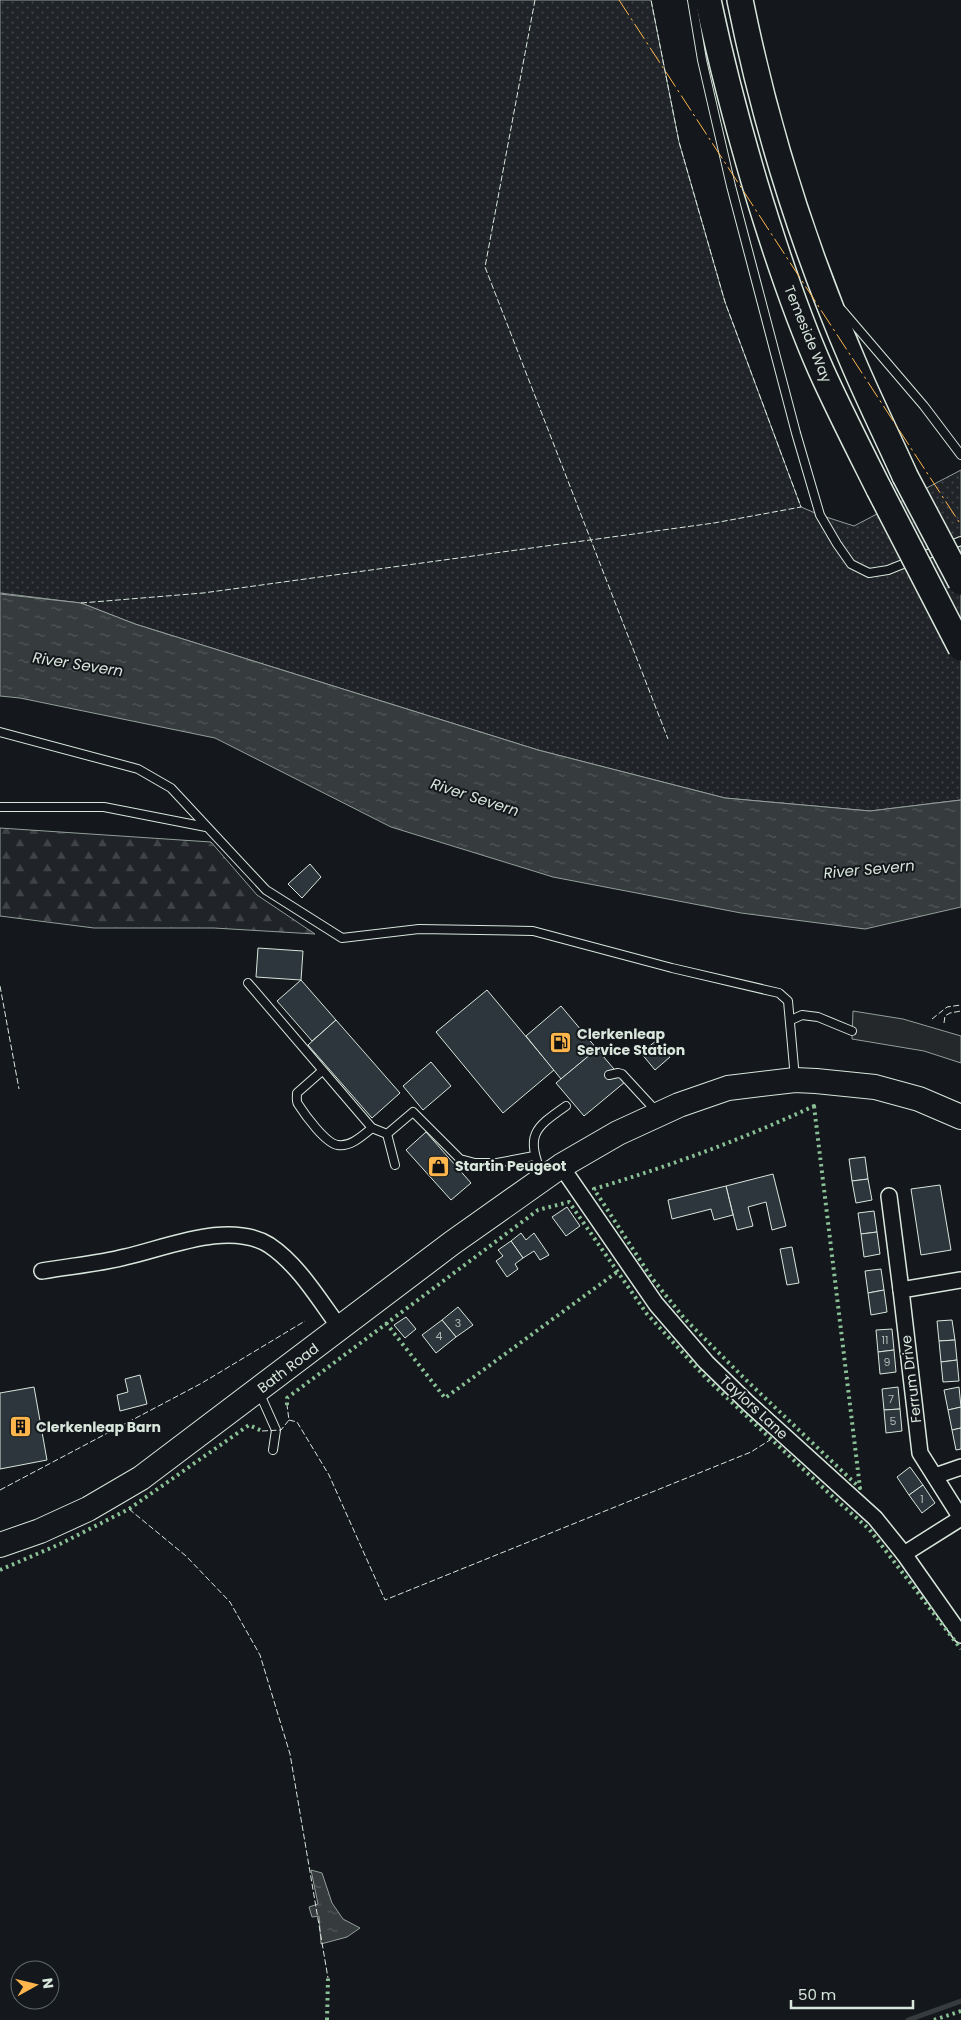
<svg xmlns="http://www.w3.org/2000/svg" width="961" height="2020" viewBox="0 0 961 2020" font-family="Poppins,sans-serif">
<defs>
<pattern id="green-dots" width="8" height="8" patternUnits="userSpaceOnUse" patternTransform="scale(1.25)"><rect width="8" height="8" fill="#202428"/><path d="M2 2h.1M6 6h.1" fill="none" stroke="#404447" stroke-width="1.8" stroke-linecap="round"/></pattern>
<pattern id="forest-firs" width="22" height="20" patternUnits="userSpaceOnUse" patternTransform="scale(1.25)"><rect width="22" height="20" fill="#202428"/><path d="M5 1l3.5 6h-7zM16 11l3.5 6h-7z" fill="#404447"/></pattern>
<pattern id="water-ripples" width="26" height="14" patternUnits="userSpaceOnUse" patternTransform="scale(1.25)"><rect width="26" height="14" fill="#363b3e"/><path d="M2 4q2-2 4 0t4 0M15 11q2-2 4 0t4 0" fill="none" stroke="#525759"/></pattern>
</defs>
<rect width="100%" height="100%" fill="#14181c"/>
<polygon fill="url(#green-dots)" stroke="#939e99" points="0,0 651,0 679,142 725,302 801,507 820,515 854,526 961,470 961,800 870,811 725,798 538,750 135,624 81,603 0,593"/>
<polygon fill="url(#forest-firs)" stroke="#939e99" points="0,828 211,842 257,895 315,934 214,928 94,928 0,916"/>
<polygon fill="#24282b" stroke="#939e99" points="853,1011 903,1019 961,1036 961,1063 924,1051 852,1039"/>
<g fill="url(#water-ripples)" stroke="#939e99">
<polygon points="0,594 81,603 135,624 538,750 725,798 870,811 961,800 961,907 865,929 741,913 553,877 391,827 215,738 20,698 0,696"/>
<polygon points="311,1870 322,1873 332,1903 343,1919 360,1928 347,1937 321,1944 319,1916 312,1917 309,1907 318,1904"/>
</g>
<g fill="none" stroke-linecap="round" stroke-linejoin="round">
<polyline stroke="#363b3e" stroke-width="5" points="908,2020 961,2001"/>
</g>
<g fill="#2c363c" stroke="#d8e6dc">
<polygon points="310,864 321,877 302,898 288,884"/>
<polygon points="258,948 303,951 301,980 256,977"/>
<polygon points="301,980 336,1020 312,1041 277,1001"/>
<polygon points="487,990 554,1070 503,1113 436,1032"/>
<polygon points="561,1006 597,1049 561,1079 526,1036"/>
<polygon points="336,1020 400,1093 372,1118 308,1045"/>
<polygon points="657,1040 670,1057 655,1070 641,1053"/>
<polygon points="597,1049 625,1082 584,1116 556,1083"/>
<polygon points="431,1062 451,1086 423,1110 403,1086"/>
<polygon points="426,1132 471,1183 451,1200 406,1150"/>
<polygon points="865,1157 868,1179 852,1181 849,1159"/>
<polygon points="773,1174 786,1226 772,1230 766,1202 748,1207 753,1226 737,1230 726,1186"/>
<polygon points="868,1179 872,1200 856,1203 852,1181"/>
<polygon points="940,1185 951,1250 921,1255 911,1189"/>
<polygon points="726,1186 733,1215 714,1220 711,1209 672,1219 668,1200"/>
<polygon points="567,1207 580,1226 566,1236 552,1217"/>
<polygon points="874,1211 877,1232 861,1234 858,1213"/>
<polygon points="877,1232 880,1254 864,1257 861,1234"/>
<polygon points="521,1233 526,1240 534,1233 549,1255 540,1260 534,1251 523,1258 511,1241"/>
<polygon points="511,1241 523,1258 515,1264 518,1269 507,1277 496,1261 503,1256 498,1250"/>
<polygon points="792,1247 799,1283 787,1285 780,1249"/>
<polygon points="881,1269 884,1290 868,1293 865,1271"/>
<polygon points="884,1290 887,1312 871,1315 868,1293"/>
<polygon points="458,1307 473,1325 456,1337 442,1320"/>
<polygon points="406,1317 416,1329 405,1338 394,1325"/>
<polygon points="442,1320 456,1337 436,1353 422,1335"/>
<polygon points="952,1320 955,1340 939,1341 937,1321"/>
<polygon points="892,1329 894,1350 878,1352 876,1330"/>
<polygon points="955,1340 957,1360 941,1362 939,1341"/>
<polygon points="894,1350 896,1372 880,1374 878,1352"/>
<polygon points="957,1360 959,1381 943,1382 941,1362"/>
<polygon points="140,1375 147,1404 120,1411 117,1395 128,1392 125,1379"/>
<polygon points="34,1387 47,1460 0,1469 0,1393"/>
<polygon points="898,1387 900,1409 884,1410 882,1389"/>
<polygon points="959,1387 961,1407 948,1410 944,1390"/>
<polygon points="961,1407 961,1428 952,1430 948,1410"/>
<polygon points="900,1409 902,1431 886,1433 884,1410"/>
<polygon points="961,1428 961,1449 956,1450 952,1430"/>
<polygon points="910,1467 923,1485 909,1495 897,1477"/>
<polygon points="923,1485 935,1503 922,1513 909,1495"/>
</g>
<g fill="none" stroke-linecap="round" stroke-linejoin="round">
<defs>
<g id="service">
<polyline points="692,0 702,60 731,186 796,433 820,515 837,544 851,564 869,573 888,570 961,541"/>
<polyline points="842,310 924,406 961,455"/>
<polyline points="0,732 138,769 171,788 266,890 342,938 419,929 533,931 672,968 779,993 788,1001 795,1078"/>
<polyline points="0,807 104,807 206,827"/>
<polyline points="248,983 372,1128 387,1134 413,1112 460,1159 475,1163 497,1163 534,1156"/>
<polyline points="791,1020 802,1015 818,1017 852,1031"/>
<path d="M322 1071 297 1093C297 1097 296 1101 298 1104 305 1115 326 1144 338 1145 351 1147 363 1135 372 1128"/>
<polyline points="609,1075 618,1073 622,1074 657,1112"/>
<polyline points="387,1134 395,1165"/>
<path d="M542 1175C526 1135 533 1129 566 1106"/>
<polyline points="259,1392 276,1430 273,1450"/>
</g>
<g id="minor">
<polyline points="561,1166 656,1304 706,1362 748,1403 875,1518 904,1554 961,1635"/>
<polyline points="889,1196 901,1290"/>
<path d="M42 1271C70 1266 98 1264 125 1257 166 1248 229 1220 269 1245 299 1265 319 1300 340 1328"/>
<polyline points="961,1280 901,1290 920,1453 961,1518"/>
<polyline points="935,1476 961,1467"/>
<polyline points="904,1554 961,1518"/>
</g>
<polyline id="primary" points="0,1545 40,1531 88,1509 141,1478 452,1243 561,1166 618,1133 679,1105 728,1088 795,1080 816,1081 875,1087 919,1099 961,1117"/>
<g id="trunk">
<path d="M708 0C721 62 737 123 755 184 774 247 794 309 821 370 839 410 859 449 879 489"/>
<path d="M740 0C765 124 803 246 853 362 869 400 888 438 905 476"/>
</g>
</defs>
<use href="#service" stroke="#d8e6dc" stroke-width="10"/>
<use href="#minor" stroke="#d8e6dc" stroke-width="18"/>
<use href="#primary" stroke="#d8e6dc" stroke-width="26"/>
<use href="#trunk" stroke="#d8e6dc" stroke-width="28"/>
<use href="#service" stroke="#14181c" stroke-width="8"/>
<use href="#minor" stroke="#14181c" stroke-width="15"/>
<use href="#primary" stroke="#14181c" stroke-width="24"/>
<use href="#trunk" stroke="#14181c" stroke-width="25"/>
<defs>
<g id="trunk-bridge">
<polyline points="905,476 961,582"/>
<polyline points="879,489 961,648"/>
</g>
</defs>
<use href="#trunk-bridge" stroke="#d8e6dc" stroke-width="28" stroke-linecap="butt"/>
<use href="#trunk-bridge" stroke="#14181c" stroke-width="25"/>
<g stroke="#8ac095" stroke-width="4" stroke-dasharray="2.5 4" stroke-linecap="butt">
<path d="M814 1106 860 1488 745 1379 684 1318 651 1277 594 1189C670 1166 743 1139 814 1106Z"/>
<polyline points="386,1323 445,1398 617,1272"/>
<polyline points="287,1405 287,1398 538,1210 569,1202 647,1314 707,1379 834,1498 869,1529 961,1649"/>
<polyline points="0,1570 60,1544 129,1509 249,1425 262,1431"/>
<polyline points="327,2020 328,1978"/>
<polyline points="934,2020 961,2011"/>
</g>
<g stroke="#d8e6dc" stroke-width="1" stroke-dasharray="6 2.5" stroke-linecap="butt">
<polyline points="535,0 485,267 668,739"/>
<polyline points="81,603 203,593 714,523 801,507 725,302 679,142 651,0"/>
<polyline points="0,986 19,1089"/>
<polyline points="932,1019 947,1007 961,1005"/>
<polyline points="944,1023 945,1016 950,1013 961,1011"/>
<polyline points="289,1420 297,1422 329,1475 385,1600 751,1452 770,1440"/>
<polyline points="262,1431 281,1430 289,1420 287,1405"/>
<polyline points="0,1490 202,1383 305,1321"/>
<polyline points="129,1509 186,1556 230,1602 260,1655 290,1754 328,1978"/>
</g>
<polyline stroke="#ffb74d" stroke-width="1" stroke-dasharray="18 4 2.5 4" stroke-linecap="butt" points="619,0 961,525"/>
</g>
<defs>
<symbol id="fuel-square" viewBox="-11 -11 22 22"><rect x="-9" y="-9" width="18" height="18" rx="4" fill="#ffb74d" stroke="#14181c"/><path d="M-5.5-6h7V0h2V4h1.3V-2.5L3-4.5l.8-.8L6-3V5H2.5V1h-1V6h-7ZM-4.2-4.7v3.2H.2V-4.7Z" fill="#111"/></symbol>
<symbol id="shop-square" viewBox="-11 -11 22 22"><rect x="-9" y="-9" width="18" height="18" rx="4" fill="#ffb74d" stroke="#14181c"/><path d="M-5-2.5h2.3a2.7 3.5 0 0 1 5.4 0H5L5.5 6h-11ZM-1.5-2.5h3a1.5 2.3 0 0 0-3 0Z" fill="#111"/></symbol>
<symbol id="building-square" viewBox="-11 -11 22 22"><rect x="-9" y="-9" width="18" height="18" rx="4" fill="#ffb74d" stroke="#14181c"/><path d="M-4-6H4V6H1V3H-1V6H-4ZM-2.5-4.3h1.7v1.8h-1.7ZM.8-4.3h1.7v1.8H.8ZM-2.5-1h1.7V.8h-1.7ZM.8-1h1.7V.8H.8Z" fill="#111"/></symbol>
</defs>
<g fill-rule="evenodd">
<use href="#fuel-square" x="548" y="1030" width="25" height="25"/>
<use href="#shop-square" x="426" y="1154" width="25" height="25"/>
<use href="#building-square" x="8" y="1414" width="25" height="25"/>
</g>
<g text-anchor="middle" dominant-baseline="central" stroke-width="4" stroke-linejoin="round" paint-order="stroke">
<g font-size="11" fill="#adbab4">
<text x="458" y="1323">3</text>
<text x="439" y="1336">4</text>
<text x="885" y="1340">11</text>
<text x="887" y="1362">9</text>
<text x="891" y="1399">7</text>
<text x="893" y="1421">5</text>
<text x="922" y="1499">1</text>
</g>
<g font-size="14" fill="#d8e6dc" stroke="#14181c">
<text transform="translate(808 334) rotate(68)">Temeside Way</text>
<text transform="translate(288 1368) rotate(-37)">Bath Road</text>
<text transform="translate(911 1379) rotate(-97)">Ferrum Drive</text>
<text transform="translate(754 1407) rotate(43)">Taylors Lane</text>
</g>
<g font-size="14" font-weight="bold" fill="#d8e6dc" stroke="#14181c" text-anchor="start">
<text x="577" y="1034">Clerkenleap<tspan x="577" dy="16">Service Station</tspan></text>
<text x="455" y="1166">Startin Peugeot</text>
<text x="36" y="1427">Clerkenleap Barn</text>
</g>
<g font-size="15" font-style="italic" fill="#d8e6dc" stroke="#14181c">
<text transform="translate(78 664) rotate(9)">River Severn</text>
<text transform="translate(475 797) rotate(18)">River Severn</text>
<text transform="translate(869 869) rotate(-5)">River Severn</text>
</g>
</g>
<g transform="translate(35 1985) rotate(82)"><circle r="24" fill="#14181c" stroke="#626a69"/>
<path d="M0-4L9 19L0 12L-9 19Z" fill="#ffb74d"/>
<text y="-8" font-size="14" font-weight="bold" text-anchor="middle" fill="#d8e6dc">N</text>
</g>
<path d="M791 2000v8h122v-8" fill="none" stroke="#d8e6dc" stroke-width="2.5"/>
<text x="798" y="2000" font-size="15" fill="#d8e6dc" stroke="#14181c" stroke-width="4" paint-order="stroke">50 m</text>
</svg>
